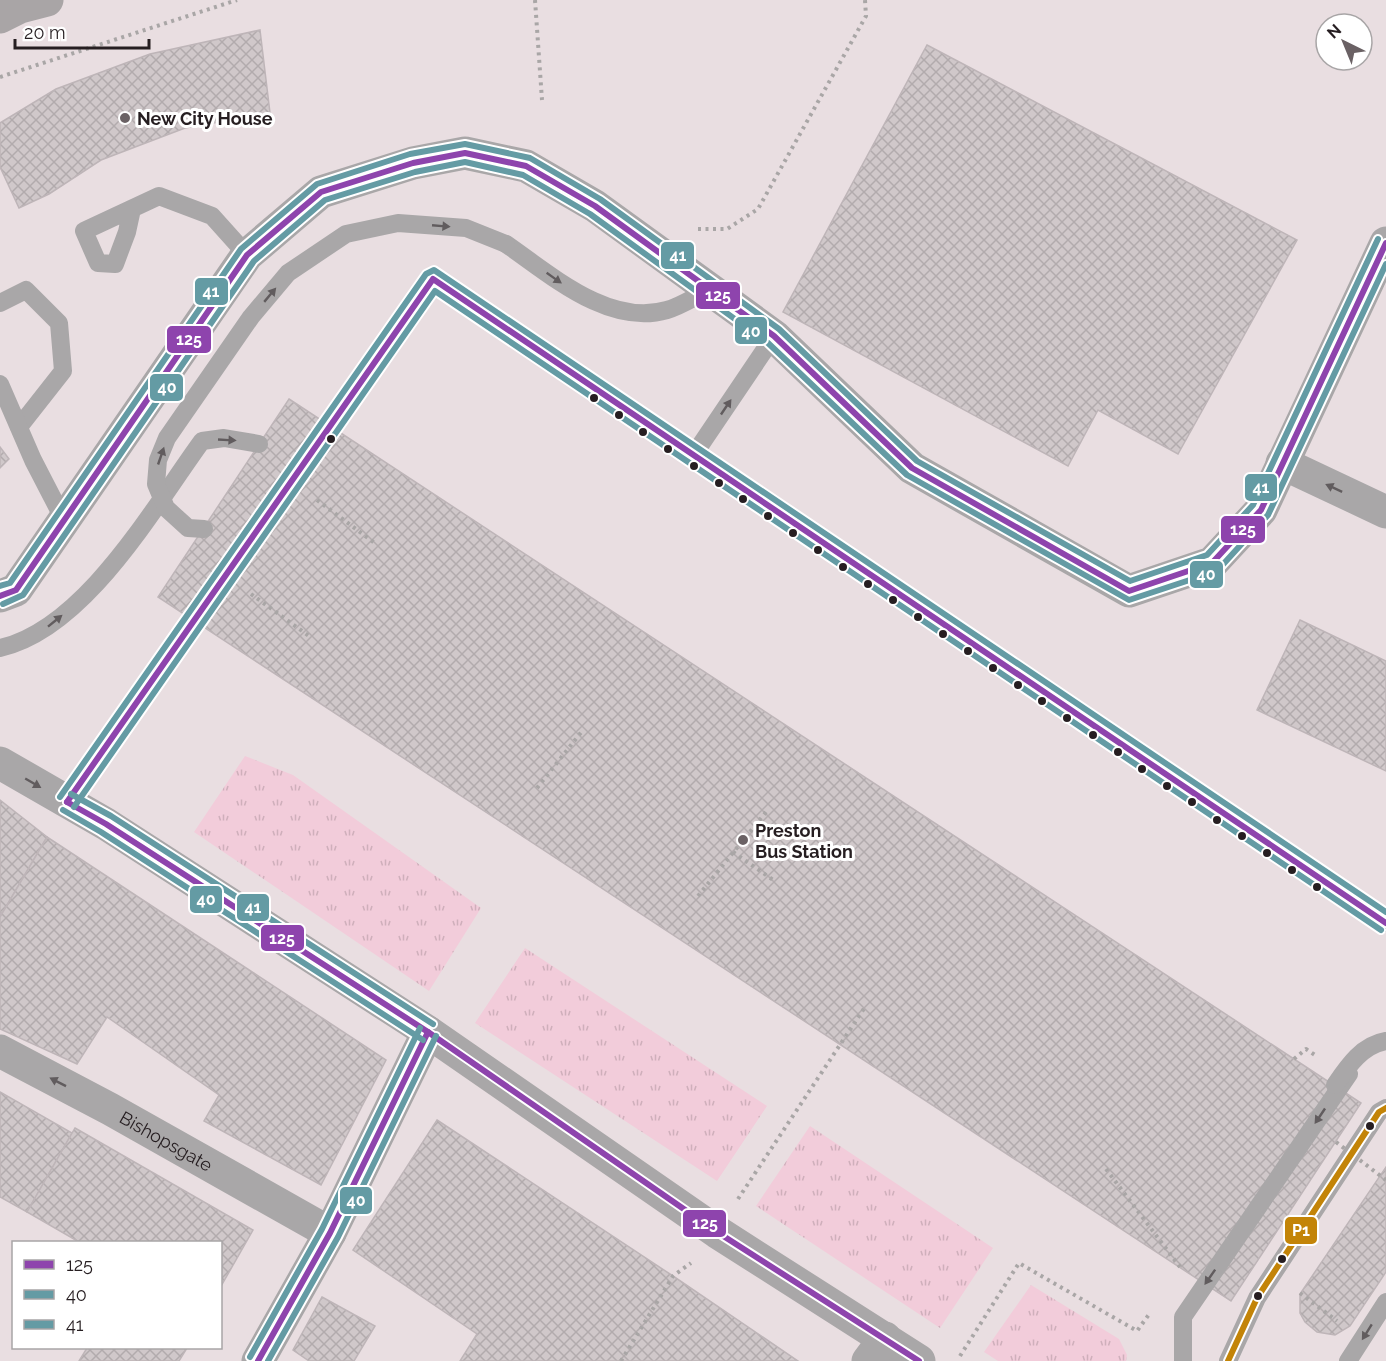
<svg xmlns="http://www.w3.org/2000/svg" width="1386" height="1361" viewBox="0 0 1386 1361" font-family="Raleway,sans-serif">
<defs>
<pattern id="grass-tufts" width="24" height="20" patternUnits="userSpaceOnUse" patternTransform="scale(1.5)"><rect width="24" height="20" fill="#f2ccda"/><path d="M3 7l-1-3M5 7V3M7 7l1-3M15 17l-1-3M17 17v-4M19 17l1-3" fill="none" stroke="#cfafbb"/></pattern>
<pattern id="building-cross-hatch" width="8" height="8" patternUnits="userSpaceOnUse" patternTransform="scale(1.5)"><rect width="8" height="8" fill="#d0c8ca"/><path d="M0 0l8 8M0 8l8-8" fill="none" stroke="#b2abad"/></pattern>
</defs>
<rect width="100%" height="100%" fill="#e9dee1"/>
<g fill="url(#grass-tufts)">
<polygon points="245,756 293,775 481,908 429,991 194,832"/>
<polygon points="525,948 767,1106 717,1181 475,1023"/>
<polygon points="810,1126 993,1248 940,1328 756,1206"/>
<polygon points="1031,1285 1119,1339 1127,1355 1126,1361 998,1361 984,1352"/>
</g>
<g fill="url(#building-cross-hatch)" stroke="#beb5b8" stroke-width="1.5">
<polygon points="260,30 270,113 185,128 101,160 49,194 19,208 0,167 0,123 56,89 150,54"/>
<polygon points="927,45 1297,240 1178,454 1098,410 1068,466 783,312"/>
<polygon points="289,399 1361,1103 1231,1301 158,597"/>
<polygon points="0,447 9,459 0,468"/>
<polygon points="1300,620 1386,661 1386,771 1257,710"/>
<polygon points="0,800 47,837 0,917"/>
<polygon points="47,837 386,1060 321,1185 204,1121 219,1095 107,1017 77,1064 0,1029 0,917"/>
<polygon points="0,1092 72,1133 27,1212 0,1197"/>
<polygon points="437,1120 673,1276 798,1361 460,1361 477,1334 353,1250"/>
<polygon points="75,1128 253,1230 220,1288 220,1242 79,1242 27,1212"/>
<polygon points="1386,1167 1386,1272 1350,1326 1335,1335 1317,1332 1305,1322 1300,1313 1300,1294"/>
<polygon points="322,1297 375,1326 354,1361 309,1361 293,1350"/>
<polygon points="87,1348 187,1348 179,1361 79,1361"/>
</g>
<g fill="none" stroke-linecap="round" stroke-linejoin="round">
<g stroke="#a9a6a6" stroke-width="4" stroke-dasharray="3 4.5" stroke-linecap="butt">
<polyline points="535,0 542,100"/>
<polyline points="0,77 237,0"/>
<polyline points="698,229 727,229 758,209 866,16 865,0"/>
<polyline points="317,500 376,544"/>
<polyline points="251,594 309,636"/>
<polyline points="537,788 583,730"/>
<polyline points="733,852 776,882"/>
<polyline points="698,896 766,812"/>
<polyline points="1294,1059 1306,1049 1315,1055"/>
<polyline points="1106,1169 1180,1267"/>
<polyline points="738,1199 865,1007"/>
<polyline points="1300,1293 1337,1321"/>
<polyline points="960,1356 1019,1263 1137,1331 1150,1313"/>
<polyline points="621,1361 673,1276 691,1263"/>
</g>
<g stroke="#a9a7a8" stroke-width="18">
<polyline points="132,209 127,232 115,264 98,263 84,231 159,196 212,216 247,255"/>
<path d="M506 244C551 275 609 327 667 310 681 306 696 296 709 290"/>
<polyline points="0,303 26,290 59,323 63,371 19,427"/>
<polyline points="0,384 33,460 65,522"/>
<polyline points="693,456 774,336"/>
<path d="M0 648C85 629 153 508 202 441L224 438 259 444"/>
<polyline points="67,802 433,279 1386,923"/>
<polyline points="1183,1361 1183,1317 1349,1074"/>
<polyline points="1228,1361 1257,1298 1379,1112 1386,1108"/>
<polyline points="1348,1361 1386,1302"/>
</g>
<g stroke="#a9a7a8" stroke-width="33">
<polyline points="1282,463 1386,512"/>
<polyline points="0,596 16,590 247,255 321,192 413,163 465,153 526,166 595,206 774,336 912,468 1129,591 1212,563 1261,510 1386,243"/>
<polyline points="0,763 106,824 428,1032 717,1232 919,1361"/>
<path id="s1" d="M0 1051 110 1109 330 1233"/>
<polyline points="258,1361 330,1233 428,1032"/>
<polyline points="868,1361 885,1338"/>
</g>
<polyline stroke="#a9a5a6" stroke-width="33" points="0,17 20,7 47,0"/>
<polyline stroke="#a9a6a6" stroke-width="4" stroke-dasharray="3 4.5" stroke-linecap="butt" points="1336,1142 1386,1180"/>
<g stroke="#a9a7a8" stroke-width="18">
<polyline points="204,529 188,528 166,508 156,484 158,460 167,438 251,317 288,273 346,234 398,223 466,228 506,244"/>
<path d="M1335 1085C1348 1066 1362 1045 1386 1041"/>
</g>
<defs>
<g id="bus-1">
<polyline points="0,596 16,590 247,255 321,192 413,163 465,153 526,166 595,206 774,336 912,468 1129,591 1212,563 1261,510 1386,243"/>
<polyline points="67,802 433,279 1386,923"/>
<polyline points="67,802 106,824 428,1032 717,1232 919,1361"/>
<polyline points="258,1361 330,1233 428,1032"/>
</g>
<g id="bus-2">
<polyline points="3,604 23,595 254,261 325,200 415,172 465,162 523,175 590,214 768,343 907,475 1129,600 1217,571 1268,515 1386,264"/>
<polyline points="74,807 435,291 1381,930"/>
<polyline points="63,810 101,832 423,1040"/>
<polyline points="268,1361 338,1237 436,1036"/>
</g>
<g id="bus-3">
<polyline points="0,586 10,583 241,249 317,184 410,154 465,144 530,158 600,199 779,329 917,461 1130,581 1207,555 1253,505 1378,239"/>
<polyline points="71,794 111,816 433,1024"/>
<polyline points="60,797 426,274 434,270 1386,912"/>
<polyline points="250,1357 322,1229 420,1028"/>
</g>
<polyline id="bus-4" points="1228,1361 1257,1298 1379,1112 1386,1108"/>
</defs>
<use href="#bus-1" stroke="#fff" stroke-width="10"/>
<use href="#bus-2" stroke="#fff" stroke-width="10"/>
<use href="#bus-3" stroke="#fff" stroke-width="10"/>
<use href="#bus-4" stroke="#fff" stroke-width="10"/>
<use href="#bus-1" stroke="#8e44ad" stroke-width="6"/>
<use href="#bus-2" stroke="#649ba4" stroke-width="6"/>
<use href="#bus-3" stroke="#649ba4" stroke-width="6"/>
<use href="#bus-4" stroke="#c38408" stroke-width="6"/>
</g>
<defs><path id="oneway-solid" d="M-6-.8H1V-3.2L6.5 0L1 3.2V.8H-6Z" transform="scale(1.5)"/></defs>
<g fill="#615c5e">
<use href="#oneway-solid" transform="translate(441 226) rotate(5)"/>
<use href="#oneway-solid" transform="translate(554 278) rotate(35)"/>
<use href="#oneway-solid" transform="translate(270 295) rotate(-50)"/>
<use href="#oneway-solid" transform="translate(726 407) rotate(-56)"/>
<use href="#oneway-solid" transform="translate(227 440) rotate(3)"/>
<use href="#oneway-solid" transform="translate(161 456) rotate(-71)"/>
<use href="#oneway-solid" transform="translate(1334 488) rotate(-155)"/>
<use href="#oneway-solid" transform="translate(55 621) rotate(-39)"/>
<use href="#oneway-solid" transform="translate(33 783) rotate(30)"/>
<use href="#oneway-solid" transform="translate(58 1082) rotate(-153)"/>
<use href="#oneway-solid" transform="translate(1320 1116) rotate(124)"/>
<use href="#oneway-solid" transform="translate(1210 1277) rotate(125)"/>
<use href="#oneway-solid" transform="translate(1367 1332) rotate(122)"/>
</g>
<g fill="#6a6164" stroke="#fff" stroke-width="2">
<circle cx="125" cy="118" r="6"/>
<circle cx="743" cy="840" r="6"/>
</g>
<g fill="#261e21" stroke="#fff" stroke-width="2">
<circle cx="594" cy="398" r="5"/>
<circle cx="619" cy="415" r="5"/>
<circle cx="643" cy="432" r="5"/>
<circle cx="331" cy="439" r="5"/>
<circle cx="668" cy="449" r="5"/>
<circle cx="694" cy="466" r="5"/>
<circle cx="719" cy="483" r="5"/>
<circle cx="743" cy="499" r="5"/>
<circle cx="768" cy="516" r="5"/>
<circle cx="793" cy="533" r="5"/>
<circle cx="818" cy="550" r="5"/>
<circle cx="843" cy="567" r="5"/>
<circle cx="868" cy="584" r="5"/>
<circle cx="893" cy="600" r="5"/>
<circle cx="918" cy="617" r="5"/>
<circle cx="943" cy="634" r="5"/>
<circle cx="968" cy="651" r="5"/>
<circle cx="993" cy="668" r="5"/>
<circle cx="1018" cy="685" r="5"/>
<circle cx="1042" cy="701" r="5"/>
<circle cx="1067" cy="718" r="5"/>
<circle cx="1093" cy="735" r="5"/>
<circle cx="1118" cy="752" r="5"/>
<circle cx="1142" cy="769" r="5"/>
<circle cx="1167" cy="786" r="5"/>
<circle cx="1192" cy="802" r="5"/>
<circle cx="1217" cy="820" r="5"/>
<circle cx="1242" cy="836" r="5"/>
<circle cx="1267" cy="853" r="5"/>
<circle cx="1292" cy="870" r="5"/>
<circle cx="1317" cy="887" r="5"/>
<circle cx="1370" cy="1126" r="5"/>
<circle cx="1282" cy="1259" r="5"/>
<circle cx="1258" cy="1296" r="5"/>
</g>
<g text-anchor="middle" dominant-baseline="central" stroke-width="6" stroke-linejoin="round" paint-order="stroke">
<g font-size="18" font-weight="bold" fill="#261e21" stroke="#fff" text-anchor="start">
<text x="137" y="118">New City House</text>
<text x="755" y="830">Preston<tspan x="755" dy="21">Bus Station</tspan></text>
</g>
<g font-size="18" fill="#261e21" stroke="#fff">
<text stroke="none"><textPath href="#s1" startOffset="189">Bishopsgate</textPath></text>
</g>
</g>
<g stroke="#fff" stroke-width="2">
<rect x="660" y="241" width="35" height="29" rx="6" fill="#649ba4"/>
<rect x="194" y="277" width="35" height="29" rx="6" fill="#649ba4"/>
<rect x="695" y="281" width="46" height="29" rx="6" fill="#8e44ad"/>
<rect x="734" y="316" width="34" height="29" rx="6" fill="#649ba4"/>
<rect x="166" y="325" width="46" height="29" rx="6" fill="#8e44ad"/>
<rect x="149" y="373" width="35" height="29" rx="6" fill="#649ba4"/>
<rect x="1244" y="473" width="34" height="29" rx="6" fill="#649ba4"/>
<rect x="1220" y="515" width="46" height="29" rx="6" fill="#8e44ad"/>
<rect x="1189" y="560" width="35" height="29" rx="6" fill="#649ba4"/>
<rect x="189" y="885" width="34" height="29" rx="6" fill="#649ba4"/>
<rect x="236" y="893" width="34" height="29" rx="6" fill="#649ba4"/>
<rect x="260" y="924" width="45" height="28" rx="6" fill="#8e44ad"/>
<rect x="339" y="1186" width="34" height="29" rx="6" fill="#649ba4"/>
<rect x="682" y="1209" width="45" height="29" rx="6" fill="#8e44ad"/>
<rect x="1284" y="1216" width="34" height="29" rx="6" fill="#c38408"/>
</g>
<g font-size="16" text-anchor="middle" font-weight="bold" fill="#fff">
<text x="678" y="261">41</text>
<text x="211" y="297">41</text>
<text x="718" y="301">125</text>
<text x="751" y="337">40</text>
<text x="189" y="345">125</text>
<text x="167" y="393">40</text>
<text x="1261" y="493">41</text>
<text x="1243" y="535">125</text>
<text x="1206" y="580">40</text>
<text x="206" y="905">40</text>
<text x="253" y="913">41</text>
<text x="282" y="944">125</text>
<text x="356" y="1206">40</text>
<text x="705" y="1229">125</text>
<text x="1301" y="1236">P1</text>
</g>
<rect x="12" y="1241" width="210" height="108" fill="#ffffff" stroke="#a8a5a6" stroke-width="1.5"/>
<rect x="24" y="1260" width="30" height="9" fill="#8e44ad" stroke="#a8a5a6" stroke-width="1.5"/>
<text x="66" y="1271" font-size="18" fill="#261e21">125</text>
<rect x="24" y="1290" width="30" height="9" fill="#649ba4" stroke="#a8a5a6" stroke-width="1.5"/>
<text x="66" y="1301" font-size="18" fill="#261e21">40</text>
<rect x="24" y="1320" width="30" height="9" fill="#649ba4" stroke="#a8a5a6" stroke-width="1.5"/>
<text x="66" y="1331" font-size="18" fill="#261e21">41</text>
<g transform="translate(1344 42) rotate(317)"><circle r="28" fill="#ffffff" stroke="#a8a5a6" stroke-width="1.5"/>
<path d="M0-4.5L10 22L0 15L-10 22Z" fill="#6a6164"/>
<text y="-9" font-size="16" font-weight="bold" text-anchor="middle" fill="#261e21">N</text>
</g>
<path d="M15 39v9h134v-9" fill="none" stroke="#261e21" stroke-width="3"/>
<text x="24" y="39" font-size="18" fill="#261e21" stroke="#ffffff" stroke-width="4.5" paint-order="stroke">20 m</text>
</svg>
